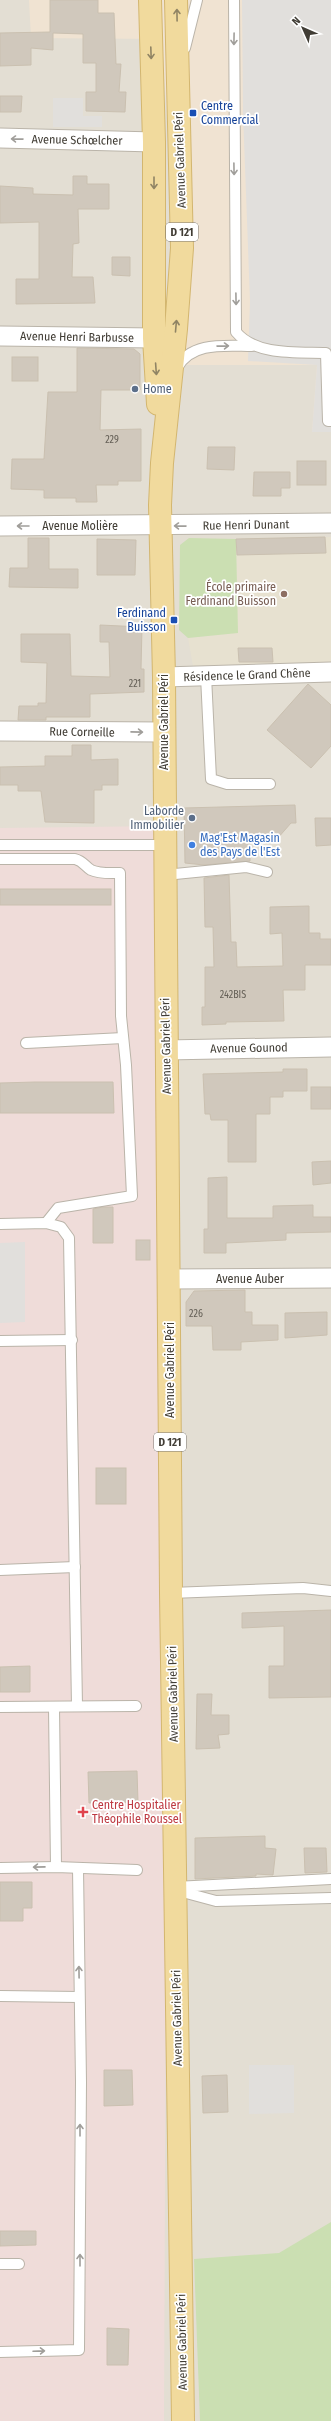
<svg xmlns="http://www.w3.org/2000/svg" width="331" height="2421" viewBox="0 0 331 2421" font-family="'Fira Sans Condensed',sans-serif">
<rect width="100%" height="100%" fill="#f0ede5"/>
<rect fill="#e3ded3" x="0" y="0" width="331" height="2421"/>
<polygon fill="#f0e3d2" points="29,0 331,0 331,432 312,432 317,365 186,365 161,39 31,38"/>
<polygon fill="#e7e1d0" points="331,537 331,662 193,666 188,638 237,632 236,539"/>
<polygon fill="#efdcd9" points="164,826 169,1202 164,2421 0,2421 0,828"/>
<g fill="#cbdfb2">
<polygon points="189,538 236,539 238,633 188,638 179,630 180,545"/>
<polygon points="331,2222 331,2421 200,2421 194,2259 279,2253"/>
</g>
<g fill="#e1dfdc">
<polygon points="242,0 331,0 331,432 312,432 317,365 248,361 250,301 243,113"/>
<polygon points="53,98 83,98 83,116 102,116 102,127 53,127"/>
<polygon points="25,1242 25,1322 0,1323 0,1243"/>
<polygon points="294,2065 294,2113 249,2114 249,2065"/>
</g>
<g fill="#d0c8bc" stroke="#cac0b0">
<polygon points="50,0 98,0 98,13 114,13 116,64 121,64 119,92 126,92 125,112 86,111 86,92 96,92 96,63 83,63 83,34 53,33 53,50 31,48 31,65 0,66 0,33 50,32"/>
<polygon points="0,96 22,96 21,112 0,112"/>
<polygon points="73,176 87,176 87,184 109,184 109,209 78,209 79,243 73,244 72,277 93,277 95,303 16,304 16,279 39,279 39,222 0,223 0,186 33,188 33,194 73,195"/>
<polygon points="112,257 130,257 130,276 112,275"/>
<polygon points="77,348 134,349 140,354 140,390 101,390 100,430 141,429 141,481 118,481 118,485 96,485 97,502 76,502 76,498 44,498 44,490 11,489 12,459 44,459 48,392 77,392"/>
<rect x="12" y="357" width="26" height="24"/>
<polygon points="208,447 235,447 234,470 207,469"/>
<rect x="297" y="461" width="29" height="24"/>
<polygon points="254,472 290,472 290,488 281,488 281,496 253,496"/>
<polygon points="325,537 326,553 237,555 236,539"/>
<polygon points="28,538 49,538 49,569 78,569 78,588 9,587 10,568 28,568"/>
<polygon points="97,539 136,540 135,575 97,575"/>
<polygon points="100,625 142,627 141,669 144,669 144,692 90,694 90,717 46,717 46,720 18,720 19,706 38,706 38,703 46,703 47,663 21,662 21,634 70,634 71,676 110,677 109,642 100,642"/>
<polygon points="238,648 272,648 273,662 239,662"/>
<polygon points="308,684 331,705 331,746 311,768 267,730"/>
<polygon points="72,745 91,745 91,760 118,759 118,785 102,785 102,790 94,790 94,823 45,822 41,791 18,791 18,785 0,785 0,767 45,766 45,756 72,756"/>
<polygon points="295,805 296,823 291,823 277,839 250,839 250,861 204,865 185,863 184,808"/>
<polygon points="315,818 331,818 331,845 316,846"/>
<polygon points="229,875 231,942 236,942 237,967 283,966 282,933 270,934 270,907 309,906 309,933 320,933 320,939 331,939 331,965 305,965 305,990 283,990 284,1021 226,1022 226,1024 202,1025 202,1007 205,1007 205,967 214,967 213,927 205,927 204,878"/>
<rect x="0" y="889" width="111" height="16"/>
<polygon points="283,1069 307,1069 307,1091 283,1091 283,1097 270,1097 270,1114 256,1114 256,1162 228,1162 228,1120 211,1120 210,1114 205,1114 203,1074 283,1072"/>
<polygon points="35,1082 113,1082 114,1113 0,1113 0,1083"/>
<rect x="311" y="1087" width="20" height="22"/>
<polygon points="331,1161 331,1183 313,1185 312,1162"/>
<polygon points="227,1177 227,1218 273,1218 273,1206 313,1205 313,1217 331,1217 331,1232 286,1233 286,1240 226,1243 226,1253 204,1253 204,1229 208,1229 208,1178"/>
<polygon points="103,1207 113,1207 113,1243 93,1243 93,1209"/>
<rect x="136" y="1240" width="14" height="20"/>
<polygon points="245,1290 245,1312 252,1312 252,1325 278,1325 278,1340 241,1342 241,1350 213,1350 212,1326 186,1326 186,1302 194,1291"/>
<polygon points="327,1312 327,1335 285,1338 285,1313"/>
<rect x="96" y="1468" width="30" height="36"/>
<polygon points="331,1610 331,1697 269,1698 269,1666 284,1666 284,1626 242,1628 242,1613"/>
<polygon points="30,1666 30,1692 0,1692 0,1667"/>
<polygon points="197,1694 212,1694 211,1715 229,1715 229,1734 218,1735 220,1748 196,1749"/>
<polygon points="137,1771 138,1802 89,1803 88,1772"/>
<polygon points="265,1836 265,1848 276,1849 273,1875 256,1874 256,1876 195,1879 195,1838"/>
<polygon points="304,1848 326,1848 327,1872 305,1873"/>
<polygon points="0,1882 32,1882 32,1908 23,1908 23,1921 0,1921"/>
<polygon points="104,2070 132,2070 133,2105 104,2106"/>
<polygon points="227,2075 228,2112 203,2113 202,2076"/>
<polygon points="0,2231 36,2231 36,2245 0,2246"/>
<polygon points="107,2328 129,2329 128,2365 107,2365"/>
</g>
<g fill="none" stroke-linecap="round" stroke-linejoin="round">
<defs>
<g id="service">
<path d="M234 0 236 332C256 356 297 352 326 353L328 421H331"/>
<polyline points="185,48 197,0"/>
<path d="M177 368C191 341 226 346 252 346"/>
<polyline points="206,676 211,779 227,784 270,784"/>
<polyline points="0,845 164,845"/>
<path d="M0 859H75C83 861 85 866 91 870 99 874 111 873 120 873L121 1016 126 1065 132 1196 58 1208 46 1223"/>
<polyline points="165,875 246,867 267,872"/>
<polyline points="26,1043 123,1038"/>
<polyline points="0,1224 46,1223 61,1227 69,1238 77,1706"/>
<polyline points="0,1341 72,1340"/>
<polyline points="0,1570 75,1567"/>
<polyline points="171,1593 303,1588 331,1591"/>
<polyline points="0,1707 136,1706"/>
<polyline points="54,1707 56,1867"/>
<polyline points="0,1868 56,1867 137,1870"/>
<polyline points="175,1887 331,1879"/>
<polyline points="175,1890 216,1901 331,1898"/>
<polyline points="0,1996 79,1997"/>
<polyline points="0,2264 19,2264"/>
<polyline points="0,2352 79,2350 81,2082 78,1868"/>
</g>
<g id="minor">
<polyline points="0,138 154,142"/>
<polyline points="0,336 154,338"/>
<polyline points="0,526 331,523"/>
<polyline points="164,677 331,672"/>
<polyline points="0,731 163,732"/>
<polyline points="166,1050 331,1047"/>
<polyline points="169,1279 331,1278"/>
</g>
<g id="primary">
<polyline points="150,0 154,142 154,338 158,404"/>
<polyline points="176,0 182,248 176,329 162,463 160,505 164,677 171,1593 183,2421"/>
</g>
</defs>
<use href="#service" stroke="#bab4a9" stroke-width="12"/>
<use href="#minor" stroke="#bab4a9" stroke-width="21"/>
<use href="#primary" stroke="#d3b66f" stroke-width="24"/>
<use href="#service" stroke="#fff" stroke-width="10"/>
<use href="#minor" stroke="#fff" stroke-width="19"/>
<use href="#primary" stroke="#f1da9d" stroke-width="22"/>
</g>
<defs><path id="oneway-shaft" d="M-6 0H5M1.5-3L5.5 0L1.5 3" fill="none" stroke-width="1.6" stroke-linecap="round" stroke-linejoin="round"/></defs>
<g stroke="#908464">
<use href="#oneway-shaft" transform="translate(177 15) rotate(-91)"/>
<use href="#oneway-shaft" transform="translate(151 53) rotate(88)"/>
<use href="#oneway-shaft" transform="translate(154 183) rotate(90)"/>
<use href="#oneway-shaft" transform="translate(176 326) rotate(-85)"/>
<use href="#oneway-shaft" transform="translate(156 369) rotate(86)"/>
</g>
<g stroke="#a09e9a">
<use href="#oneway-shaft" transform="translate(234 39) rotate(91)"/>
<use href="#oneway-shaft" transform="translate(17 139) rotate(-179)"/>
<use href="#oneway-shaft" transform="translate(234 169) rotate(89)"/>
<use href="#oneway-shaft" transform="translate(236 299) rotate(89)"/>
<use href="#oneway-shaft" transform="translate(223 346) rotate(-1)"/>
<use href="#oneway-shaft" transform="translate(23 526) rotate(180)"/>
<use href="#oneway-shaft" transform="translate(180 526) rotate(-179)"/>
<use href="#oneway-shaft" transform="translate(137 732) rotate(1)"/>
<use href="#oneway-shaft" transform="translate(39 1867) rotate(179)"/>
<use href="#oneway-shaft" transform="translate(79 1972) rotate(-91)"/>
<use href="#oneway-shaft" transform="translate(80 2130) rotate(-90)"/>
<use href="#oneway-shaft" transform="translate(80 2260) rotate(-90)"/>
<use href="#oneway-shaft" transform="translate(39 2351) rotate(-2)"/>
</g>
<g fill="#1a4fb4" stroke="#fff" stroke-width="1.5">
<rect x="189" y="109" width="8" height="8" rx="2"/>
<rect x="170" y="616" width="8" height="8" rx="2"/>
</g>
<g fill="#5c6f8a" stroke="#fff" stroke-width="1.5">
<circle cx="135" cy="389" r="4"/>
<circle cx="192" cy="818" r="4"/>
</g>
<circle fill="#8d6e63" stroke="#fff" stroke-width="1.5" cx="284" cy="594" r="4"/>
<circle fill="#3f7fe0" stroke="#fff" stroke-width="1.5" cx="192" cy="845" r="4"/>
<path fill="#e0444e" stroke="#fff" stroke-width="1.5" d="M81 1806h4v4h4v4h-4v4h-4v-4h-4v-4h4z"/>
<g text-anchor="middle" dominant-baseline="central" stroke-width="3.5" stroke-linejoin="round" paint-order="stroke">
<g font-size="10" fill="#656057">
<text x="112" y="440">229</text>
<text x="135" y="684">221</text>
<text x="233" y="995">242BIS</text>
<text x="196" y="1314">226</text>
</g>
<g fill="#fff" stroke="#7a7772" stroke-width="1">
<rect x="166" y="223" width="32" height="18" rx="3"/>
<rect x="154" y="1433" width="32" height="18" rx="3"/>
</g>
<g font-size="11" font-weight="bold" fill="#413d35">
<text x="182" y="232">D 121</text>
<text x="170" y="1442">D 121</text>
</g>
<g font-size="12" fill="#164399" stroke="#fff" text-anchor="start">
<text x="201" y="106">Centre<tspan x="201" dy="14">Commercial</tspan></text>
<text x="166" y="613" text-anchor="end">Ferdinand<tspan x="166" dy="14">Buisson</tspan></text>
</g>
<g font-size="12" fill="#413d35" stroke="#fff">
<text transform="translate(77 140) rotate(1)">Avenue Schœlcher</text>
<text transform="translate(180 160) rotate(-92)">Avenue Gabriel Péri</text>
<text transform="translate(77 337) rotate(1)">Avenue Henri Barbusse</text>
<text transform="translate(246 525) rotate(-1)">Rue Henri Dunant</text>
<text x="80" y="526">Avenue Molière</text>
<text transform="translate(247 675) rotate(-2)">Résidence le Grand Chêne</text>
<text transform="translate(164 722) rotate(-90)">Avenue Gabriel Péri</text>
<text transform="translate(82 732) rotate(1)">Rue Corneille</text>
<text transform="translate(166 1046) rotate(-91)">Avenue Gabriel Péri</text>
<text transform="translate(249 1048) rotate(-1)">Avenue Gounod</text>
<text x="250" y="1279">Avenue Auber</text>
<text transform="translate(170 1370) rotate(-90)">Avenue Gabriel Péri</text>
<text transform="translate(173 1694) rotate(-91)">Avenue Gabriel Péri</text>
<text transform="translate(177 2018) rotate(-91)">Avenue Gabriel Péri</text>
<text transform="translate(182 2342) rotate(-91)">Avenue Gabriel Péri</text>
</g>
<g font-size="12" fill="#4e5e75" stroke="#fff" text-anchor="start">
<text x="143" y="389">Home</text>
<text x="184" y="811" text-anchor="end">Laborde<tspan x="184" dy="14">Immobilier</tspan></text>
</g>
<g font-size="12" fill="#785e54" stroke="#fff" text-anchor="end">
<text x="276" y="587">École primaire<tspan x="276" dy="14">Ferdinand Buisson</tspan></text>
</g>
<g font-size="12" fill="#366cbe" stroke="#fff" text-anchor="start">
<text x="200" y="838">Mag'Est Magasin<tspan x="200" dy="14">des Pays de l'Est</tspan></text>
</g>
<g font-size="12" fill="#be3a42" stroke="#fff" text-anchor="start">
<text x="92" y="1805">Centre Hospitalier<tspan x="92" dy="14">Théophile Roussel</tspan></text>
</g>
</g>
<g transform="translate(303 28) rotate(315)" stroke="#ffffff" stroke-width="3" paint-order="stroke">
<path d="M0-3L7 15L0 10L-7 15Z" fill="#413d35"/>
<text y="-6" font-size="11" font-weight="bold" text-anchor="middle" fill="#413d35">N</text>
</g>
</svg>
